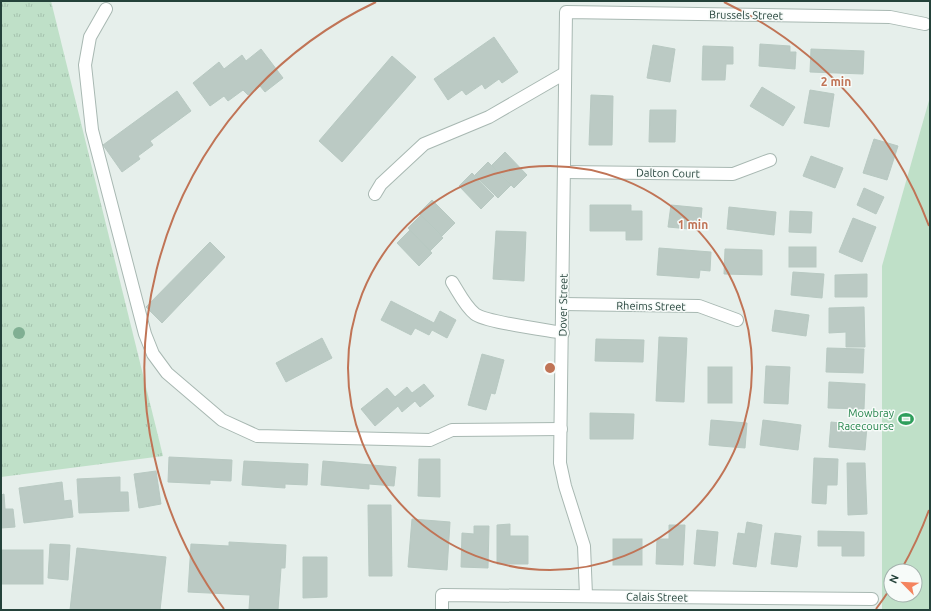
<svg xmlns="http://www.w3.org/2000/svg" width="931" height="611" viewBox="0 0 931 611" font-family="Ubuntu,sans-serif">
<defs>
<pattern id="grass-tufts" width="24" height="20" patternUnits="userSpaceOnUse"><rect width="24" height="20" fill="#bfe0c8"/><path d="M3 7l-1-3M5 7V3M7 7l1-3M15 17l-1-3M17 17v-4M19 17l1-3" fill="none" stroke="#a4c1ad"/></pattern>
</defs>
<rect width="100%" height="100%" fill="#e6efeb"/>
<polygon fill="url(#grass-tufts)" points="1,1 51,1 163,456 1,477"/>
<path fill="#bfe0c8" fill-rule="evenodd" d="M930 97V610H882V266ZM891 571H915V595H891Z"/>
<g fill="#bbcac4" stroke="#b8c9c2">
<polygon points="494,37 518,72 502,83 499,79 485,89 482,84 466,95 462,90 448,100 434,79"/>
<polygon points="760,44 790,46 790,52 796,52 795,69 759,66"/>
<polygon points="653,45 675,49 670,82 647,78"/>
<polygon points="703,46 733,47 733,64 726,64 725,80 702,80"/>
<polygon points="261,49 283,78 265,92 260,86 248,95 243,90 228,101 224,96 210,106 193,83 219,62 224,69 242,55 246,61"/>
<polygon points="811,49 864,51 863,74 810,72"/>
<polygon points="392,56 416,77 342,162 319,141"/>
<polygon points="762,87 795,107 783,126 750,106"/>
<polygon points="810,90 834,94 829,127 804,123"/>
<polygon points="177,91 191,111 150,141 153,145 138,156 140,159 122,172 103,145"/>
<polygon points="591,95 613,96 612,145 589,145"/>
<polygon points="650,110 676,110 675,142 649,142"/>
<polygon points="874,139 898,146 887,180 863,173"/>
<polygon points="505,152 527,175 514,188 492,165"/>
<polygon points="811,156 843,168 835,188 803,176"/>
<polygon points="488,162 511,185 498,198 475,175"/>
<polygon points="472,173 494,196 481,209 459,186"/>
<polygon points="864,188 884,197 876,214 857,205"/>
<polygon points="432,200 455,223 442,236 419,213"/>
<polygon points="590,205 631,205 631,211 642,211 642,240 626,240 626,231 590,231"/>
<polygon points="671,205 702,208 700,230 668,227"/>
<polygon points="729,207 776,212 774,235 727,229"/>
<polygon points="790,211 812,212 811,233 789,232"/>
<polygon points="421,215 443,238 430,251 408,228"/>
<polygon points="853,218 876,227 862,262 839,252"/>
<polygon points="410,230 432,253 419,266 397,243"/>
<polygon points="496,231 526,232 524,281 493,279"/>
<polygon points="210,242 225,257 162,323 146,307"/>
<rect x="789" y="247" width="27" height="20"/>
<polygon points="659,248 711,252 710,271 700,270 699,278 657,275"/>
<polygon points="725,249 762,250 762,275 724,274"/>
<polygon points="793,272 824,274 822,298 791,295"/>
<polygon points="867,274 867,297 835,297 835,275"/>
<polygon points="391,301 434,323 440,311 456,320 447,338 432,330 429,335 415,328 411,335 381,320"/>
<polygon points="864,307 865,347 846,347 846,332 829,333 829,308"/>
<polygon points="775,310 809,315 806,336 772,331"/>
<polygon points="659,337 687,338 684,402 656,401"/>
<polygon points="322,338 332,358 286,382 276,363"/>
<polygon points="596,339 644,340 643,362 595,361"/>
<polygon points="827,348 864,349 863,373 826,372"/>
<polygon points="482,354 504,360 495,394 491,393 486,410 468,405"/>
<polygon points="766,366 790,367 788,404 764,403"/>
<rect x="708" y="367" width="24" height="36"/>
<polygon points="829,382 865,384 864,409 828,408"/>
<polygon points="424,384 434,396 420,407 415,401 402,412 398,406 375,426 361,409 387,388 395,397 407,387 412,393"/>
<polygon points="590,413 634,414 633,439 590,439"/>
<polygon points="711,420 747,423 745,448 709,445"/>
<polygon points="763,420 801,425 798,450 760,445"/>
<polygon points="831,422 867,426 865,450 829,447"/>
<polygon points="169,457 232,460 231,481 210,480 210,484 168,482"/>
<polygon points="814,458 838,459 837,485 827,485 826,504 812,503"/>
<polygon points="419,459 440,459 440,497 418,496"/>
<polygon points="244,461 308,464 307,485 285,484 285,488 242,485"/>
<polygon points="323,461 396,467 394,486 369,484 369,489 321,485"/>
<polygon points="847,463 865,463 867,514 848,515"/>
<polygon points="156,471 161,504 139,508 134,474"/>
<polygon points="120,477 120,492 128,492 129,511 79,513 77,479"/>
<polygon points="62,482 64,501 71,500 73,517 24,523 19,488"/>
<polygon points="4,494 5,509 13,509 15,527 1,528 1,495"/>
<polygon points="368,505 391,505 392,576 369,576"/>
<polygon points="412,519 450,522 447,570 408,567"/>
<polygon points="747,522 762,525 756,567 733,564 738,533 745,534"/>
<polygon points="510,524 510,536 528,536 528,564 497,564 497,525"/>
<polygon points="669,525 685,525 683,565 656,564 657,539 669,539"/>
<polygon points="474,526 489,526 488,568 461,567 462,533 474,534"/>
<polygon points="697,530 718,532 715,566 694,564"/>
<polygon points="818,531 864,532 864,556 842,556 842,546 818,546"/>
<polygon points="775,533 801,536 797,567 771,564"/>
<rect x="613" y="539" width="29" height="26"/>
<polygon points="229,542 286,545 285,568 281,568 278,610 249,609 250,595 188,592 191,544 229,546"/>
<polygon points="50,544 70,545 68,580 48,578"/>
<polygon points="77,548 166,557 160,610 70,610"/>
<rect x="2" y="550" width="41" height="34"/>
<polygon points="303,557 327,557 327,597 303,598"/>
</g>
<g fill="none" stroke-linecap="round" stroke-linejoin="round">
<defs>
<g id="minor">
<polyline points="106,9 90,37 85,65 92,130 145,334 153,354 167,373 222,420 257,436 430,440 452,430 561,429"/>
<polyline points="565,172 733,174 770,160"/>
<polyline points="375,194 381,184 424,144 489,117 565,73"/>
<path d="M452 282C459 293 465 306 475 314 485 322 547 330 563 333"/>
<polyline points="563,304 699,306 737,320"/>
<polyline points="586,595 584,546 565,486 560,463 566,12 890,17 925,24"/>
<path d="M442 610V595C586 595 729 599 872 599"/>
</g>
</defs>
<use href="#minor" stroke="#a8b8b2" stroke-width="14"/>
<use href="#minor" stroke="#fff" stroke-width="12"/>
</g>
<circle fill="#80af93" cx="19" cy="333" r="6"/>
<g fill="none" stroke="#c07456" stroke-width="2">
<circle cx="550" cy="368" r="202"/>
<path d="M929 510A405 405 0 0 1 901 570M890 589A405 405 0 0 1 876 609M224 609A405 405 0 0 1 376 2M724 2A405 405 0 0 1 929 226"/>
</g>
<defs>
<symbol id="stadium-bare" viewBox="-9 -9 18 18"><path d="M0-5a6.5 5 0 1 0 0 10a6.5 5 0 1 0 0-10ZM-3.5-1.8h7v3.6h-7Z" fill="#2e9e5b" stroke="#f7fbf9" stroke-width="2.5" paint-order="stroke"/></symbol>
</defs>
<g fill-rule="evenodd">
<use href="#stadium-bare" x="895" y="408" width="22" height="22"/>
</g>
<g text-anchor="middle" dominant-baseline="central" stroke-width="3" stroke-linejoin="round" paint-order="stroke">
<g font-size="11" fill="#24423a" stroke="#f7fbf9">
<text transform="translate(746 15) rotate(1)">Brussels Street</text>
<text transform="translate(668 173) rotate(1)">Dalton Court</text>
<text transform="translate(563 305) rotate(-89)">Dover Street</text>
<text transform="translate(651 306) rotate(1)">Rheims Street</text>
<text transform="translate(657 597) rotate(1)">Calais Street</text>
</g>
<g font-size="11" fill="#27864d" stroke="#f7fbf9" text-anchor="end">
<text x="894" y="413">Mowbray<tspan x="894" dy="13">Racecourse</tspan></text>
</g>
</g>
<circle cx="550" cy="368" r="6" fill="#c07456" stroke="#f7fbf9" stroke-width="2"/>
<g font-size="12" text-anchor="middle" font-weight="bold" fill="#c07456" stroke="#f7fbf9" stroke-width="3" stroke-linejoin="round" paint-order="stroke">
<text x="836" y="86">2 min</text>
<text x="693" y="229">1 min</text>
</g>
<rect width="931" height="611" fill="none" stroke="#24423a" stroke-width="4"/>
<g transform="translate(903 583) rotate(294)"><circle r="19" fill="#f7fbf9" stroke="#a3b1ad"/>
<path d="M0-3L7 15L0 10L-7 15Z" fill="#f4845f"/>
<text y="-6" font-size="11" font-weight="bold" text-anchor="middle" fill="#24423a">N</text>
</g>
</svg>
